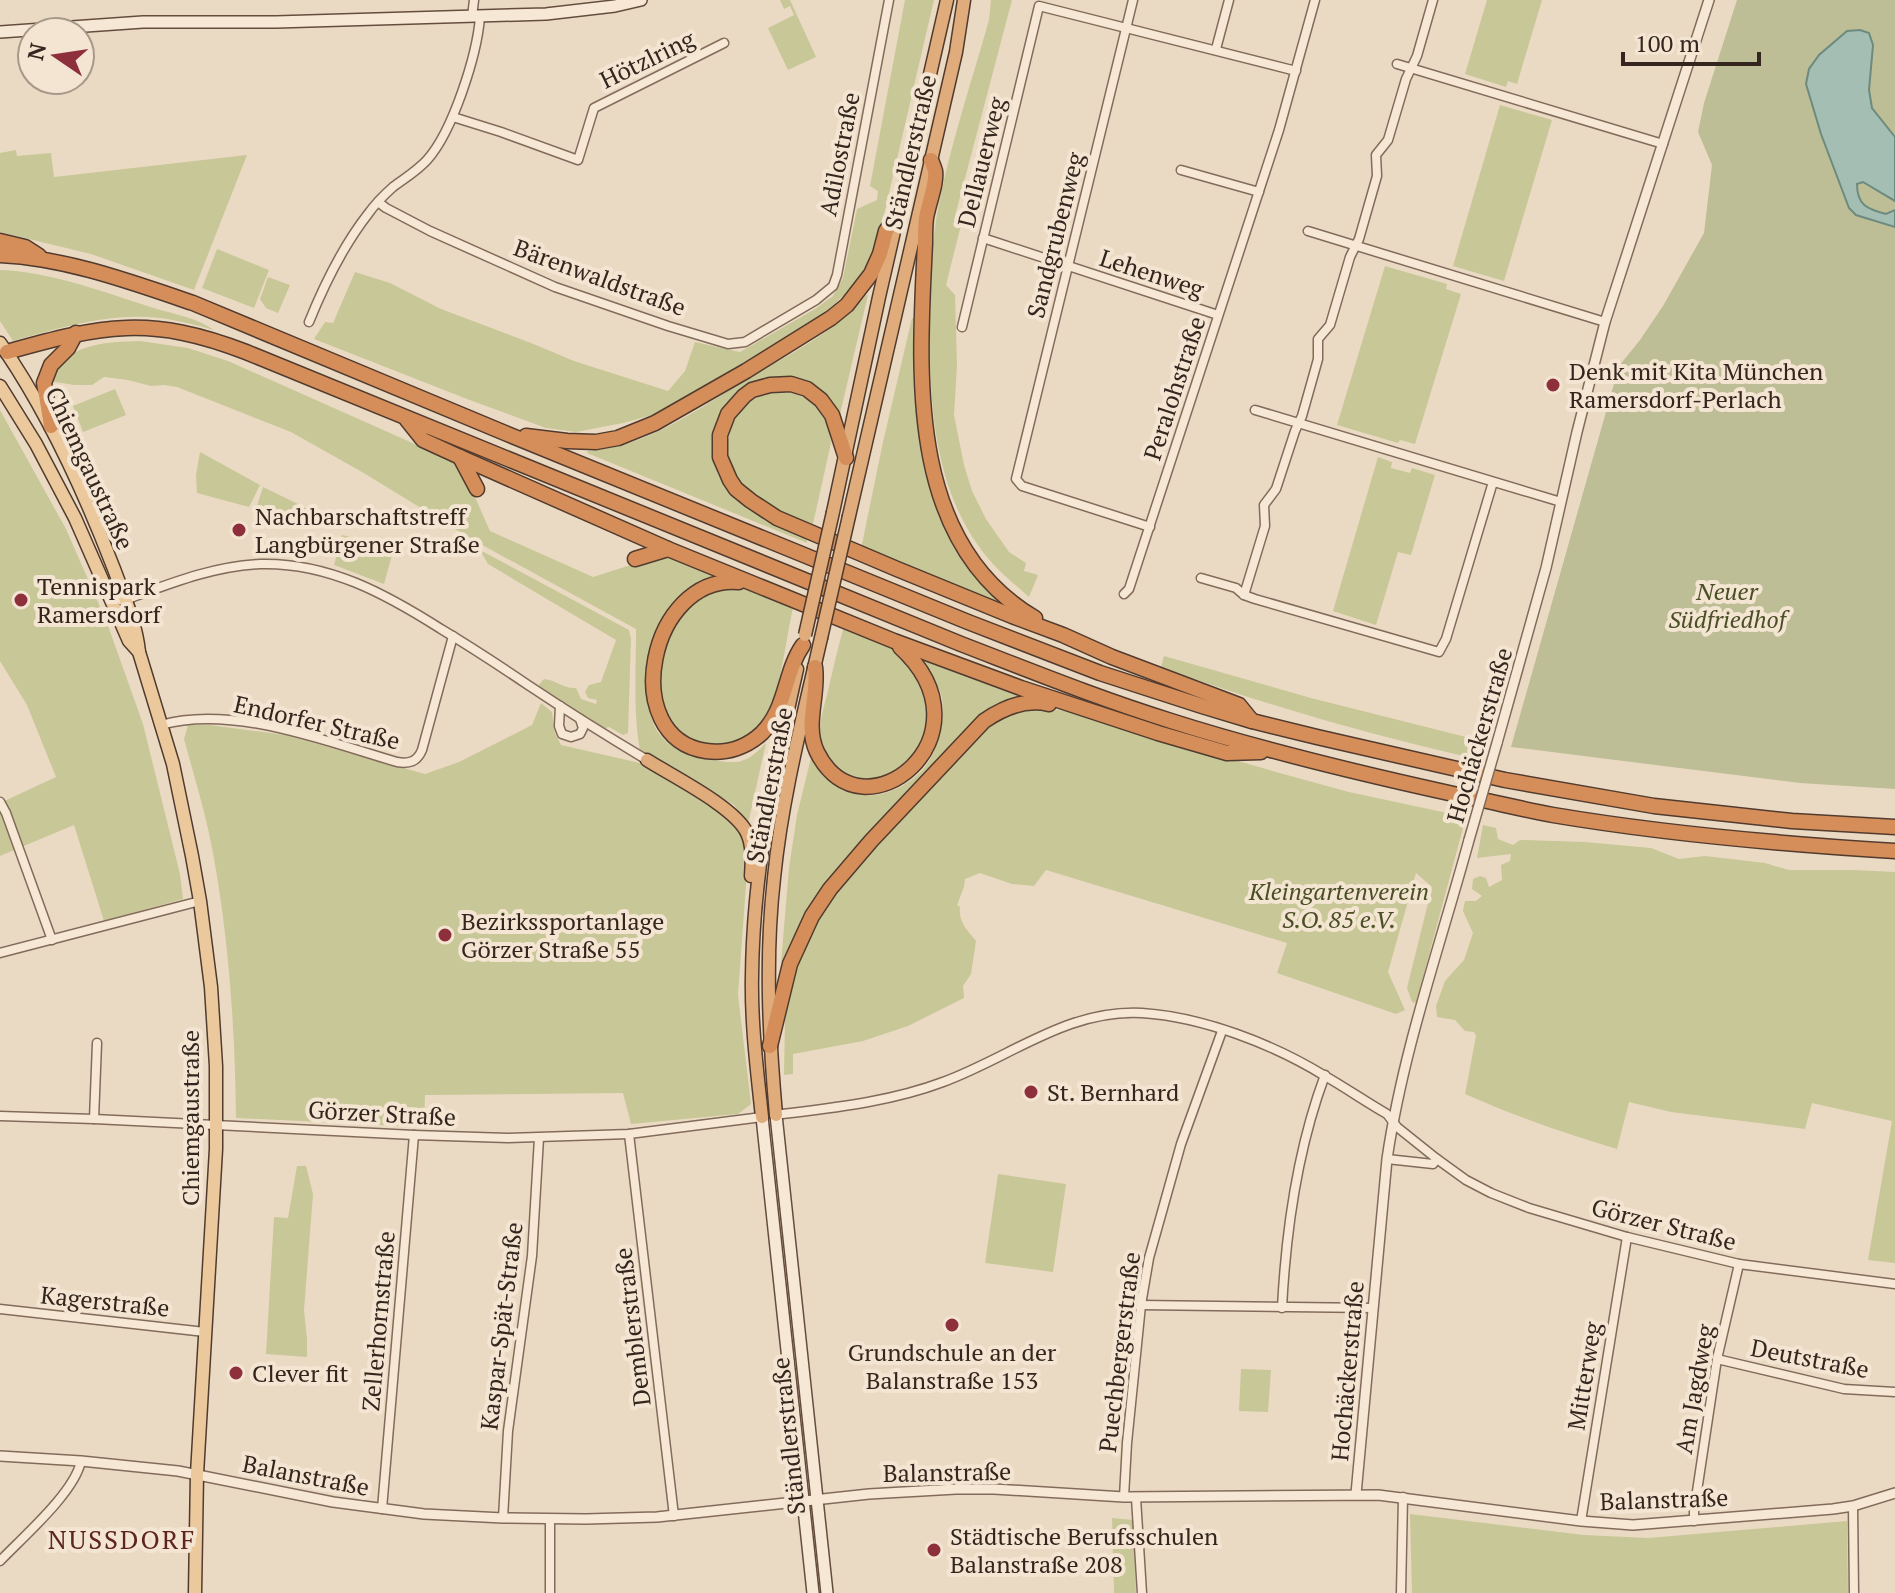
<svg xmlns="http://www.w3.org/2000/svg" width="1895" height="1593" viewBox="0 0 1895 1593" font-family="'PT Serif',serif">
<rect width="100%" height="100%" fill="#ebdac3"/>
<g fill="#c8c797">
<polygon points="780,0 790,0 816,57 788,70 768,28 794,15 790,6 784,9"/>
<polygon points="905,0 934,0 880,232 872,257 858,278 843,296 821,316 659,413 623,423 576,432 546,428 467,399 314,339 325,322 333,323 355,272 390,283 441,309 531,343 574,361 668,391 685,371 695,342 740,352 815,309 833,296 843,278 857,209 877,200 878,191 870,186"/>
<path d="M991 0H1012L954 220 961 225 946 285 955 295 957 365 954 415 964 465 972 491 986 519 1009 552 1026 563 1024 571 1038 575 1029 597C1017 586 1004 576 993 564 934 499 929 406 930 323 931 287 931 249 937 214 949 148 971 84 989 20Z"/>
<polygon points="1487,0 1542,0 1517,84 1508,81 1506,87 1465,74"/>
<polygon points="1500,105 1552,120 1504,281 1453,266"/>
<polygon points="16,150 17,156 51,153 54,177 247,155 194,290 91,254 0,232 0,153"/>
<polygon points="217,249 269,270 254,308 202,288"/>
<polygon points="1385,266 1447,284 1446,289 1461,294 1415,444 1400,440 1398,443 1337,425"/>
<path d="M0 270C53 272 106 293 157 309 175 314 199 319 214 330 192 324 170 318 147 317 101 315 56 329 13 341L0 321Z"/>
<polygon points="268,277 290,285 278,313 266,308 260,299"/>
<path d="M866 295H868L840 414C834 406 829 397 820 390 795 368 765 385 737 395 732 409 715 448 715 460 715 498 779 526 807 539V543L587 453 588 451C649 447 700 407 751 377 791 353 836 332 866 295Z"/>
<path d="M912 318 915 319C908 404 922 516 981 583 988 590 996 597 1004 604L1003 606 861 549 883 442Z"/>
<path d="M140 341 188 348 228 361 453 461 463 470 490 531 593 577 662 555 672 557 715 573V576C699 582 685 589 674 603 652 632 638 693 655 727 665 747 690 757 711 760 741 764 745 764 766 743L748 824 734 805 670 766 640 751C633 711 636 669 636 629L475 541 362 472 291 432 177 387 164 385 151 386 128 380 104 377 92 385H74L50 381C63 343 107 342 140 341Z"/>
<polygon points="115,389 126,415 83,432 73,406"/>
<path d="M792 393C816 400 829 418 831 443L813 524C787 515 755 502 738 480 716 451 731 403 767 394 774 392 784 393 792 393Z"/>
<polygon points="0,410 66,529 107,623 143,724 180,874 183,899 104,921 74,825 0,856 0,803 56,777 27,705 0,661"/>
<polygon points="200,452 260,485 249,507 197,493 196,475"/>
<polygon points="1378,457 1392,462 1391,468 1410,473 1412,468 1435,475 1411,555 1398,552 1376,625 1333,611"/>
<polygon points="263,487 300,505 335,527 333,529 256,509"/>
<polygon points="342,535 394,548 384,584 334,565"/>
<path d="M480 550 629 630 631 639 628 733 623 735 609 727 602 729 538 686 544 679C556 680 564 689 576 688L581 699 596 704 597 700 588 698 585 692 589 685 601 682 616 640 488 564Z"/>
<path d="M735 587 766 594 793 608C786 638 781 689 767 714 747 750 702 758 675 726 672 721 666 716 664 711 654 690 660 648 671 628 675 621 682 615 687 609 690 605 695 598 699 595 707 591 726 589 735 587Z"/>
<path d="M844 626C862 634 884 641 899 654 912 665 919 678 923 695 934 735 917 771 875 778 856 781 844 777 832 761 827 754 822 749 821 740 818 724 824 707 828 691 833 669 838 647 844 626Z"/>
<path d="M1164 656 1311 698 1482 741 1477 759C1370 735 1265 705 1161 667Z"/>
<path d="M924 659 1017 695V698L997 705 867 837 828 880 806 913 781 963 789 868 797 815 811 758C822 768 831 784 846 791 874 803 906 789 924 768 934 756 937 743 941 728 943 719 944 708 942 698 939 685 929 671 921 660Z"/>
<path d="M541 703 552 712 555 733 561 745 640 763 720 811 738 829 745 842 748 858 738 995 751 1104 738 1114 631 1124 623 1093 425 1095 424 1127 236 1118C235 1029 229 940 213 853 206 814 194 776 184 739L188 725H210L285 735 425 774 459 762 532 725Z"/>
<path d="M1042 707 1069 712 1276 772 1349 792 1466 817 1416 1003 1412 1002 1407 988 1432 887 1416 873 1388 972 1405 1010 1396 1014 1277 973 1287 943 1046 870 1034 886 1012 884 980 873 965 879 964 887 957 905 960 907C958 922 968 931 976 941L971 974 963 986 964 998 908 1026 863 1041 793 1054V1074L784 1075 785 1020 803 946 834 892 979 733C1003 713 1013 712 1042 707Z"/>
<path d="M1483 825 1496 828 1498 839 1513 845 1520 840 1585 842 1651 848 1679 859 1705 856 1765 863 1789 870H1854L1895 872V1263L1868 1260 1892 1121 1812 1103 1805 1129 1671 1112 1629 1102 1617 1149C1565 1134 1515 1116 1465 1094L1476 1036 1474 1032 1465 1031 1455 1020 1437 1017 1436 1006 1445 981 1464 960 1473 933 1463 911 1465 901H1476L1482 896 1472 889 1473 879 1480 876 1486 878 1489 887 1502 880 1501 865 1510 861 1511 854 1477 858Z"/>
<polygon points="297,1166 306,1166 313,1194 304,1310 307,1339 307,1357 266,1354 274,1217 288,1218"/>
<polygon points="998,1174 1066,1184 1053,1272 985,1263"/>
<polygon points="1241,1369 1271,1370 1268,1412 1239,1411"/>
<polygon points="1410,1514 1584,1535 1648,1538 1847,1521 1848,1593 1412,1593"/>
<polygon points="1112,1518 1133,1520 1136,1593 1114,1593"/>
</g>
<polygon fill="#bdbd96" points="1737,0 1895,0 1895,789 1800,783 1511,747 1619,366 1640,340 1663,306 1704,233 1712,165 1698,132 1704,103"/>
<path fill="#a5beb3" stroke="#6c8b7f" stroke-width="2" d="M1860 30 1869 33 1873 45 1869 90 1872 108 1895 137V201L1863 182 1857 184C1857 205 1867 209 1886 214L1895 210V227L1856 215 1849 208 1821 134 1806 84 1809 69 1819 55 1847 31Z"/>
<g fill="none" stroke-linecap="round" stroke-linejoin="round">
<defs>
<g id="minor">
<polyline points="1133,0 1016,479 1022,486 1150,527"/>
<polyline points="472,17 474,0"/>
<polyline points="1216,49 1229,0"/>
<polyline points="1397,64 1663,144"/>
<polyline points="453,117 501,132 578,160 594,108 724,43"/>
<polyline points="1181,170 1259,192"/>
<polyline points="378,202 386,208 430,231 555,287 668,326 728,344 745,342 816,300 833,286 837,275 889,0"/>
<polyline points="1308,231 1605,322"/>
<polyline points="983,238 1218,315"/>
<path d="M309 322C324 285 343 246 368 214 375 204 384 195 393 187 405 178 417 171 427 160 453 131 477 55 480 17"/>
<polyline points="962,327 1039,6 1296,71"/>
<polyline points="1255,410 1561,502"/>
<polyline points="1201,578 1236,588 1244,595 1255,599 1439,652 1446,639 1493,482"/>
<path d="M109 593 118 600H125C169 584 213 566 260 564 328 562 386 594 441 629 471 647 500 666 528 685 567 711 607 736 647 760"/>
<polyline points="1124,594 1129,589 1279,130 1315,0"/>
<polyline points="1244,595 1265,526 1264,505 1276,489 1295,431 1302,416 1313,377 1318,359 1318,339 1330,325 1350,257 1359,239 1377,176 1376,155 1388,140 1406,79 1417,56 1433,0"/>
<polyline points="560,706 559,726 562,734 571,737 580,734 583,728 580,719"/>
<path d="M161 725C232 704 328 742 397 762 409 764 417 762 422 750L453 636"/>
<polyline points="0,802 6,813 52,940"/>
<polyline points="0,953 200,901"/>
<path d="M776 1115C831 1108 890 1102 943 1082 1011 1057 1067 1009 1142 1013 1203 1017 1273 1044 1325 1076 1346 1088 1366 1102 1387 1114L1397 1127 1437 1159 1466 1180 1491 1193 1529 1208 1627 1237 1739 1264 1895 1284"/>
<polyline points="0,1116 94,1119 414,1135 508,1138 629,1134 762,1117"/>
<polyline points="94,1119 97,1043"/>
<polyline points="629,1134 674,1516"/>
<polyline points="1387,1159 1433,1164 1437,1159"/>
<polyline points="1141,1305 1373,1308"/>
<path d="M1282 1308C1286 1229 1297 1150 1325 1075"/>
<polyline points="0,1309 205,1332"/>
<polyline points="1717,1359 1844,1389 1895,1392"/>
<polyline points="1124,1497 1127,1443 1141,1305 1149,1258 1181,1144 1222,1031"/>
<polyline points="1136,1498 1142,1593"/>
<polyline points="1853,1506 1854,1593"/>
<polyline points="382,1509 414,1135"/>
<polyline points="503,1518 508,1431 532,1256 539,1138"/>
<polyline points="1581,1521 1627,1237"/>
<polyline points="1694,1521 1694,1511 1717,1359 1739,1264"/>
<path d="M0 1561C23 1537 75 1492 81 1461"/>
<polyline points="550,1593 550,1519"/>
<polyline points="1401,1593 1403,1497"/>
</g>
<g id="tertiary">
<polyline points="1497,743 1546,568 1577,432 1605,322 1709,0"/>
<polyline points="0,1456 81,1461 178,1471 333,1502 424,1514 503,1518 586,1519 657,1517 869,1494 956,1489 994,1489 1124,1497 1378,1495 1581,1521 1633,1525 1833,1509 1853,1506 1895,1493"/>
<path d="M1356 1494 1387 1159C1403 1050 1440 946 1469 840"/>
</g>
<g id="secondary">
<polyline points="0,32 143,22 276,22 546,14 615,6 641,0"/>
<polyline points="776,1115 827,1593"/>
<polyline points="762,1117 813,1593"/>
</g>
<g id="primary">
<path d="M0 343C48 412 84 491 114 569 124 596 136 623 139 652L173 764 192 856 200 901 211 987 216 1066V1149L197 1474 195 1593"/>
<polyline points="0,386 36,444 75,518 129,641 139,652"/>
</g>
<g id="trunk">
<polyline points="833,512 879,297 947,0"/>
<polyline points="849,516 956,52 964,0"/>
<path d="M647 760C672 776 735 807 747 833 753 846 752 861 751 876"/>
<path d="M776 1115C769 1036 765 957 774 878 782 797 803 717 821 638"/>
<path d="M762 1117C757 1070 751 1023 752 976 753 872 774 770 797 669"/>
</g>
<g id="motorway">
<path d="M931 160C932 163 934 167 935 171 937 183 928 205 926 218 925 226 925 235 925 243 919 371 905 542 1035 618"/>
<polyline points="0,241 25,247 39,256"/>
<path d="M0 255C66 258 131 282 193 303L505 433 968 622 1100 673 1202 706 1252 721 1317 737 1505 780 1654 806 1792 821 1895 827"/>
<path d="M7 352C103 325 150 315 246 352L961 644C1031 671 1100 699 1171 721 1265 751 1362 774 1458 795 1489 801 1521 809 1553 815 1666 834 1780 844 1895 851"/>
<polyline points="407,420 423,440 460,457 668,549 894,641 1021,688 1158,733 1227,753 1261,752"/>
<polyline points="51,426 44,383 51,365 68,348 76,333"/>
<polyline points="526,436 567,441 596,442 618,438 655,423 746,371 831,318 847,305 871,274 880,254 886,231 898,214"/>
<polyline points="460,457 477,489"/>
<polyline points="846,458 832,415 821,400 807,389 791,384 770,385 752,390 744,396 728,414 720,435 720,457 730,480 736,489 751,501 777,518 897,569 1012,616 1063,635 1112,657 1239,705 1252,721"/>
<polyline points="635,559 668,549"/>
<path d="M739 582C649 574 617 738 706 751 727 754 747 747 762 733 787 708 784 672 803 645"/>
<path d="M815 667C819 695 804 725 817 752 862 843 997 736 900 647"/>
<path d="M770 1046 790 964 812 916 830 889 871 841 984 721C1003 708 1025 698 1049 704"/>
</g>
</defs>
<use href="#minor" stroke="#836b5b" stroke-width="11"/>
<use href="#tertiary" stroke="#836b5b" stroke-width="12"/>
<use href="#secondary" stroke="#654d3e" stroke-width="14"/>
<use href="#primary" stroke="#513b2f" stroke-width="15"/>
<use href="#trunk" stroke="#513b2f" stroke-width="15"/>
<use href="#motorway" stroke="#513b2f" stroke-width="17"/>
<use href="#minor" stroke="#f6e8d5" stroke-width="8"/>
<use href="#tertiary" stroke="#f6e8d5" stroke-width="9"/>
<use href="#secondary" stroke="#f6e8d5" stroke-width="11"/>
<use href="#primary" stroke="#ecc99d" stroke-width="12"/>
<use href="#trunk" stroke="#e0ac7b" stroke-width="12"/>
<use href="#motorway" stroke="#d58e59" stroke-width="14"/>
<defs>
<polyline id="tertiary-bridge" points="1469,840 1497,743"/>
<g id="trunk-bridge">
<polyline points="805,635 833,512"/>
<polyline points="821,638 849,516"/>
</g>
</defs>
<use href="#tertiary-bridge" stroke="#836b5b" stroke-width="12" stroke-linecap="butt"/>
<use href="#trunk-bridge" stroke="#513b2f" stroke-width="15" stroke-linecap="butt"/>
<use href="#tertiary-bridge" stroke="#f6e8d5" stroke-width="9"/>
<use href="#trunk-bridge" stroke="#e0ac7b" stroke-width="12"/>
</g>
<g fill="#8e2f3c" stroke="#f3e5d2" stroke-width="3">
<circle cx="1553" cy="385" r="8"/>
<circle cx="239" cy="530" r="8"/>
<circle cx="21" cy="600" r="8"/>
<circle cx="445" cy="935" r="8"/>
<circle cx="1031" cy="1092" r="8"/>
<circle cx="952" cy="1325" r="8"/>
<circle cx="236" cy="1373" r="8"/>
<circle cx="934" cy="1550" r="8"/>
</g>
<g text-anchor="middle" dominant-baseline="central" stroke-width="8" stroke-linejoin="round" paint-order="stroke">
<g font-size="24" fill="#34261e" stroke="#f3e5d2">
<text transform="translate(647 59) rotate(-26)">Hötzlring</text>
<text transform="translate(910 152) rotate(-77)">Ständlerstraße</text>
<text transform="translate(839 154) rotate(-79)">Adilostraße</text>
<text transform="translate(981 162) rotate(-76)">Dellauerweg</text>
<text transform="translate(1055 235) rotate(-76)">Sandgrubenweg</text>
<text transform="translate(1152 273) rotate(18)">Lehenweg</text>
<text transform="translate(600 277) rotate(20)">Bärenwaldstraße</text>
<text transform="translate(1174 388) rotate(-72)">Peralohstraße</text>
<text transform="translate(90 468) rotate(65)">Chiemgaustraße</text>
<text transform="translate(317 722) rotate(13)">Endorfer Straße</text>
<text transform="translate(1479 735) rotate(-74)">Hochäckerstraße</text>
<text transform="translate(769 785) rotate(-79)">Ständlerstraße</text>
<text transform="translate(382 1113) rotate(3)">Görzer Straße</text>
<text transform="translate(190 1118) rotate(-90)">Chiemgaustraße</text>
<text transform="translate(1664 1224) rotate(14)">Görzer Straße</text>
<text transform="translate(105 1301) rotate(6)">Kagerstraße</text>
<text transform="translate(378 1321) rotate(-85)">Zellerhornstraße</text>
<text transform="translate(501 1326) rotate(-83)">Kaspar-Spät-Straße</text>
<text transform="translate(632 1327) rotate(-97)">Demblerstraße</text>
<text transform="translate(1119 1352) rotate(-83)">Puechbergerstraße</text>
<text transform="translate(1810 1358) rotate(11)">Deutstraße</text>
<text transform="translate(1347 1371) rotate(-85)">Hochäckerstraße</text>
<text transform="translate(1584 1376) rotate(-81)">Mitterweg</text>
<text transform="translate(1694 1389) rotate(-80)">Am Jagdweg</text>
<text transform="translate(788 1436) rotate(-96)">Ständlerstraße</text>
<text transform="translate(947 1472) rotate(-1)">Balanstraße</text>
<text transform="translate(306 1475) rotate(11)">Balanstraße</text>
<text transform="translate(1664 1499) rotate(-2)">Balanstraße</text>
</g>
<g font-size="24" fill="#34261e" stroke="#f3e5d2" text-anchor="start">
<text x="1569" y="371">Denk mit Kita München<tspan x="1569" dy="28">Ramersdorf-Perlach</tspan></text>
<text x="255" y="516">Nachbarschaftstreff<tspan x="255" dy="28">Langbürgener Straße</tspan></text>
<text x="37" y="586">Tennispark<tspan x="37" dy="28">Ramersdorf</tspan></text>
<text x="461" y="921">Bezirkssportanlage<tspan x="461" dy="28">Görzer Straße 55</tspan></text>
<text x="1047" y="1092">St. Bernhard</text>
<text x="952" y="1352" text-anchor="middle">Grundschule an der<tspan x="952" dy="28">Balanstraße 153</tspan></text>
<text x="252" y="1373">Clever fit</text>
<text x="950" y="1536">Städtische Berufsschulen<tspan x="950" dy="28">Balanstraße 208</tspan></text>
</g>
<g font-size="24" font-style="italic" fill="#4a4f26" stroke="#f3e5d2">
<text x="1727" y="591">Neuer<tspan x="1727" dy="28">Südfriedhof</tspan></text>
<text x="1339" y="891">Kleingartenverein<tspan x="1339" dy="28">S.O. 85 e.V.</tspan></text>
</g>
<g font-size="26" letter-spacing="2" fill="#5e2520" stroke="#f3e5d2">
<text x="122" y="1539">NUSSDORF</text>
</g>
</g>
<g transform="translate(56 56) rotate(283)"><circle r="38" fill="#f3e5d2" stroke="#a7998a" stroke-width="2"/>
<path d="M0-6L14 30L0 20L-14 30Z" fill="#8e2f3c"/>
<text y="-12" font-size="22" font-weight="bold" text-anchor="middle" fill="#34261e">N</text>
</g>
<path d="M1623 52v12h136v-12" fill="none" stroke="#34261e" stroke-width="4"/>
<text x="1635" y="52" font-size="24" fill="#34261e" stroke="#f3e5d2" stroke-width="6" paint-order="stroke">100 m</text>
</svg>
